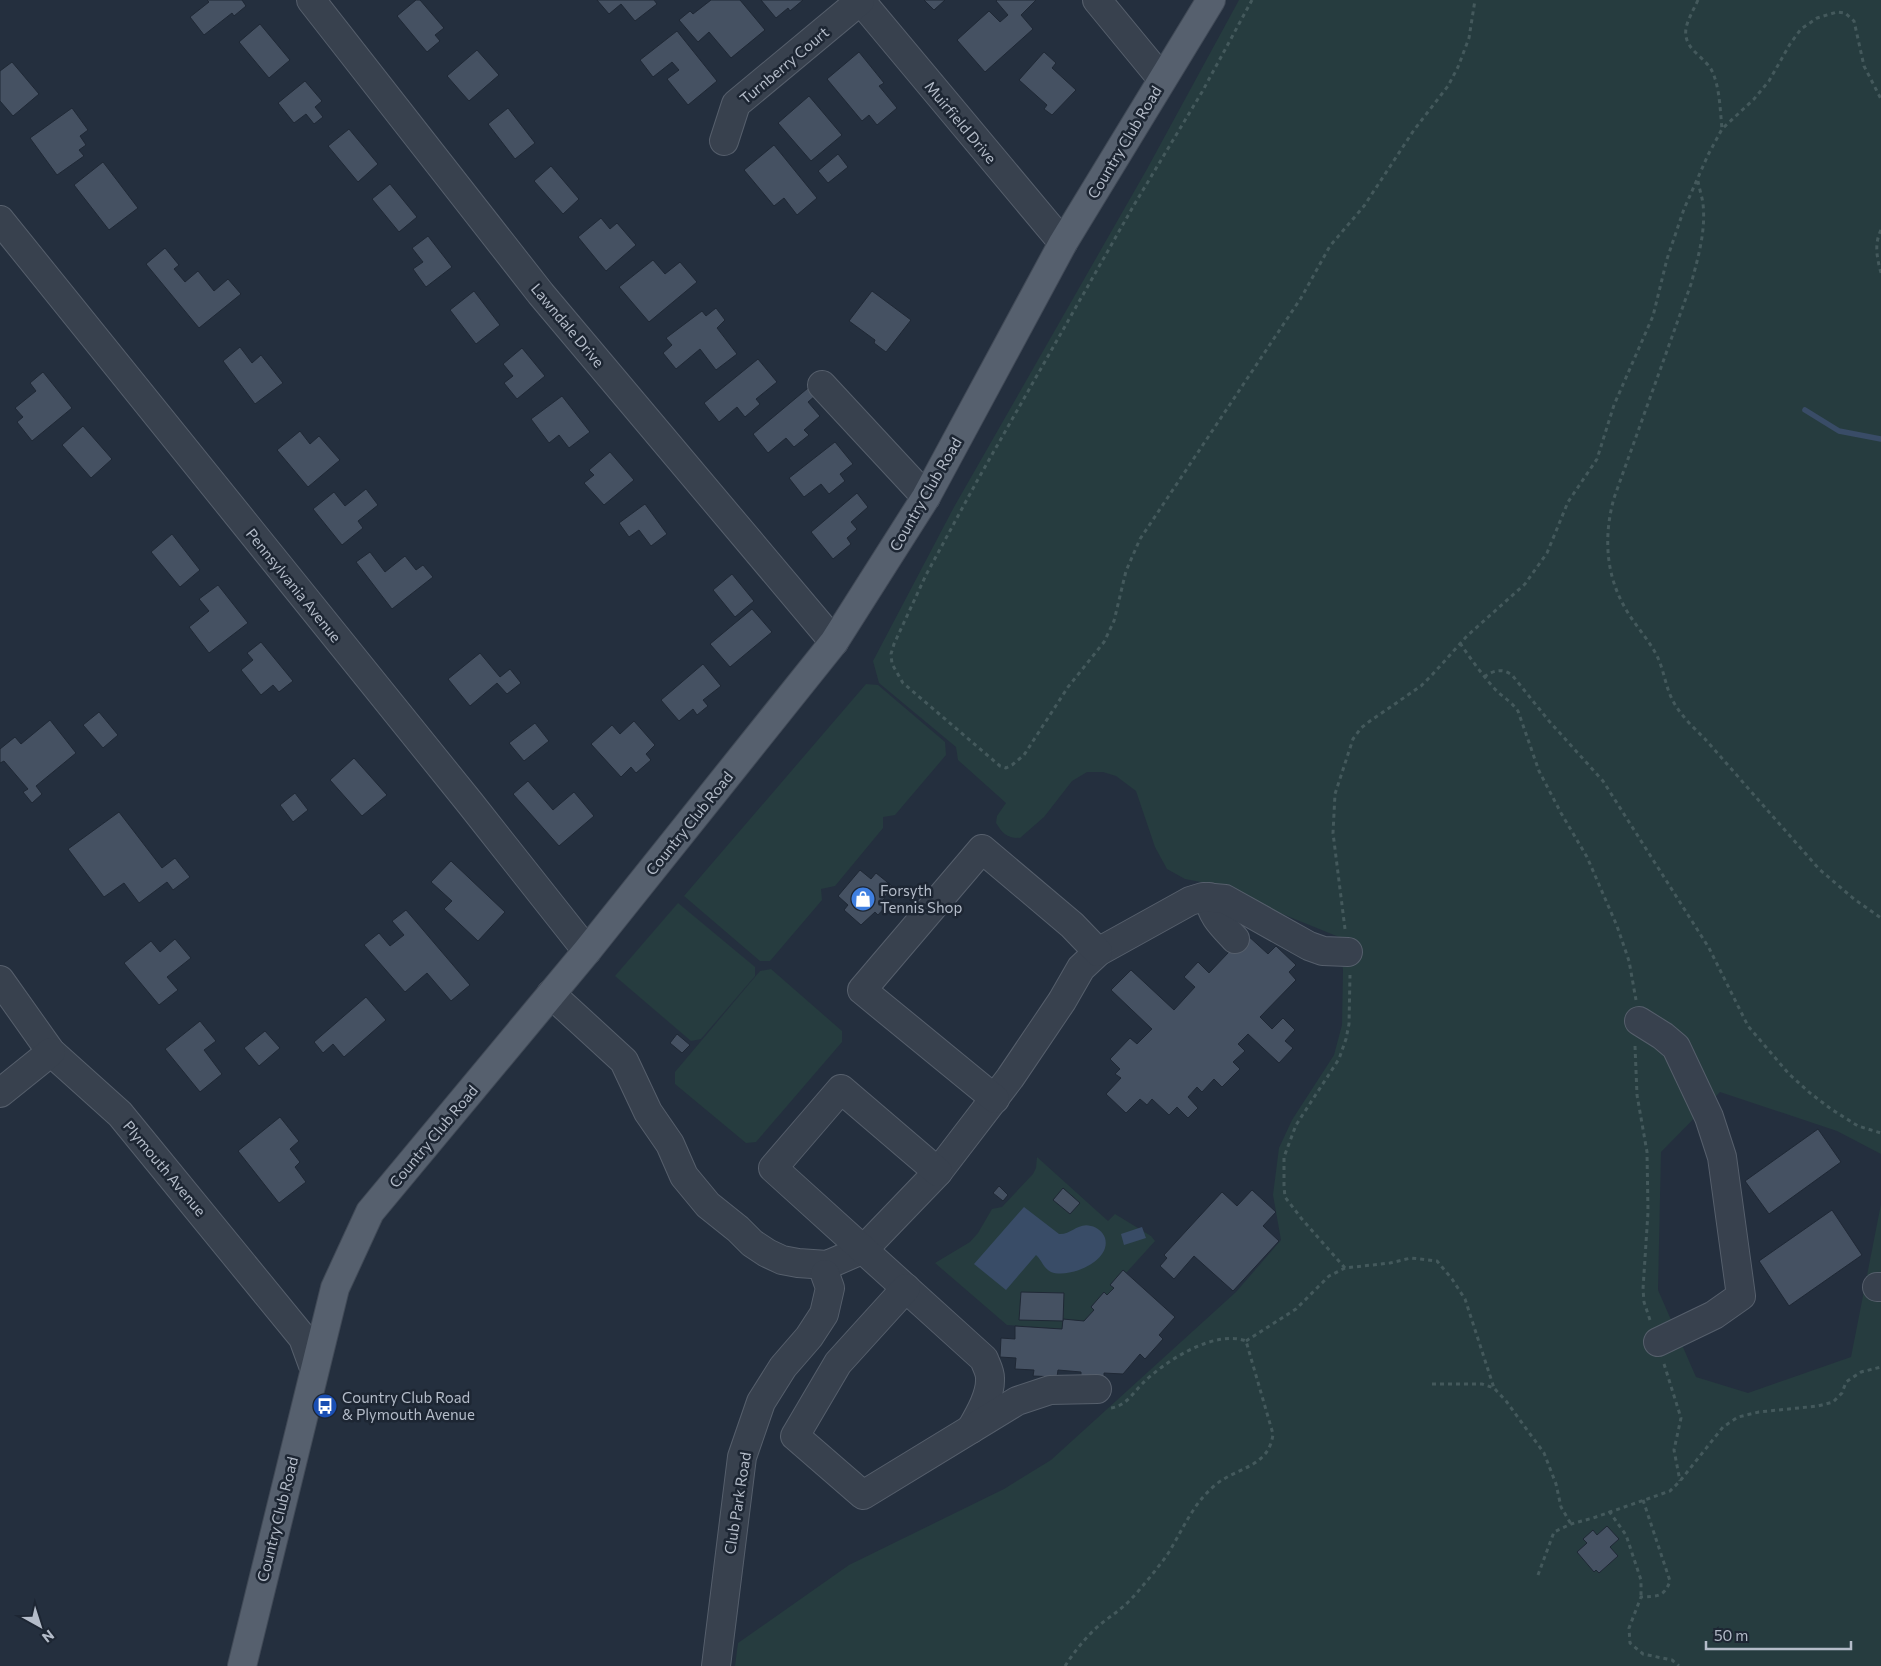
<svg xmlns="http://www.w3.org/2000/svg" width="1881" height="1666" viewBox="0 0 1881 1666" font-family="Commissioner,sans-serif">
<rect width="100%" height="100%" fill="#242f3e"/>
<g fill="#263c3f">
<path d="M1239 0H1881V1154L1837 1131 1720 1092 1661 1152 1658 1290 1696 1377 1748 1393 1851 1357 1881 1204V1666H735L738 1643 849 1565 1004 1489 1051 1460 1236 1292 1281 1240 1273 1195 1279 1148 1292 1120 1334 1055 1342 1025 1343 970 1339 937 1206 883 1185 879 1167 869 1155 847 1136 791 1116 776 1103 772H1087L1072 781 1044 817 1020 838C1007 838 1003 834 996 823L997 816 1006 803 958 760 956 747 879 683 873 661 954 507 1147 169Z"/>
<polygon points="866,684 878,685 945,742 946,755 895,815 883,817 883,828 835,886 821,889 822,900 770,961 760,961 684,896"/>
<polygon points="678,903 755,967 755,976 701,1039 691,1041 615,976"/>
<polygon points="771,969 842,1031 842,1042 756,1142 746,1143 675,1084 675,1072 760,971"/>
<polygon points="1037,1157 1108,1221 1115,1214 1151,1236 1155,1241 1126,1273 1123,1271 1110,1285 1114,1288 1107,1295 1104,1293 1091,1307 1094,1310 1084,1321 1063,1319 1062,1329 1007,1325 935,1263 970,1242 978,1233 992,1209 1002,1207 1033,1174 1036,1168"/>
</g>
<g fill="#394c67">
<path d="M1024 1207 1059 1234C1071 1235 1078 1222 1091 1226 1097 1227 1103 1232 1105 1238 1112 1261 1069 1279 1051 1272 1043 1268 1042 1260 1036 1255L1006 1290 974 1264Z"/>
<polygon points="1142,1227 1146,1238 1124,1245 1121,1234"/>
</g>
<g fill="none" stroke-linecap="round" stroke-linejoin="round">
<polyline stroke="#394c67" stroke-width="5.5" points="1805,410 1839,431 1881,439"/>
</g>
<g fill="#455162" stroke="#1f2835">
<polygon points="207,0 242,0 246,6 234,16 232,13 204,35 190,17 209,2"/>
<polygon points="416,0 420,0 444,28 435,35 440,41 427,52 397,16"/>
<polygon points="597,0 654,0 657,4 635,21 621,4 609,14"/>
<polygon points="711,0 740,0 765,30 731,58 709,32 698,42 679,20 690,11 693,14"/>
<polygon points="761,0 803,0 790,11 788,8 776,18"/>
<polygon points="924,0 945,0 934,10"/>
<polygon points="997,0 1036,0 1021,15 1033,29 985,72 957,40 989,11 1000,22 1008,15 996,1"/>
<polygon points="260,24 290,60 269,78 239,42"/>
<polygon points="677,31 717,81 688,105 667,79 679,70 672,62 653,77 640,60"/>
<polygon points="477,50 499,75 469,101 447,76"/>
<polygon points="859,52 884,83 879,86 897,108 877,125 869,115 862,121 827,79"/>
<polygon points="1044,52 1056,63 1052,68 1076,90 1052,115 1044,109 1047,105 1019,80"/>
<polygon points="12,62 39,94 13,116 0,101 0,71"/>
<polygon points="305,81 322,101 315,107 323,117 314,124 306,114 294,123 278,103"/>
<polygon points="809,96 842,135 811,161 778,123"/>
<polygon points="72,108 88,130 80,136 86,145 79,150 84,156 57,175 30,138"/>
<polygon points="508,108 535,143 515,159 488,124"/>
<polygon points="349,129 378,164 358,182 328,146"/>
<polygon points="774,145 817,198 797,215 784,198 774,206 744,170"/>
<polygon points="838,154 848,167 828,183 818,171"/>
<polygon points="103,162 138,208 109,230 74,185"/>
<polygon points="551,166 579,199 563,214 534,181"/>
<polygon points="390,184 417,217 399,232 372,199"/>
<polygon points="601,218 610,229 617,223 636,245 606,271 578,237"/>
<polygon points="428,236 452,267 426,287 413,269 423,262 412,248"/>
<polygon points="165,248 179,265 174,269 185,282 198,271 214,291 228,279 241,294 199,328 146,264"/>
<polygon points="653,260 665,274 680,262 697,282 649,322 619,287"/>
<polygon points="474,291 500,325 476,344 450,310"/>
<polygon points="872,291 911,320 886,352 874,343 875,340 849,321"/>
<polygon points="716,308 725,320 717,328 737,354 716,370 700,349 676,369 663,353 672,345 666,338 702,311 706,316"/>
<polygon points="240,347 252,363 261,355 283,383 255,404 223,361"/>
<polygon points="522,348 545,376 517,399 504,383 513,376 503,364"/>
<polygon points="758,359 777,382 756,399 760,404 745,417 737,407 719,422 704,403"/>
<polygon points="43,372 72,408 32,441 17,422 23,417 15,408 36,391 30,383"/>
<polygon points="808,388 815,396 808,402 820,416 804,430 809,435 794,447 786,438 768,453 753,434"/>
<polygon points="562,396 590,432 569,448 559,435 549,443 531,419"/>
<polygon points="83,426 112,459 91,478 62,445"/>
<polygon points="300,431 310,444 319,436 340,460 308,487 277,450"/>
<polygon points="835,442 853,464 840,474 845,481 829,494 821,484 804,497 789,478"/>
<polygon points="610,452 634,480 604,505 584,483 594,475 589,470"/>
<polygon points="366,489 378,505 358,521 363,528 342,545 313,509 334,492 345,506"/>
<polygon points="857,493 868,507 851,522 857,529 847,538 851,544 833,559 811,532"/>
<polygon points="645,504 667,534 651,546 639,530 629,537 619,523"/>
<polygon points="172,534 200,570 180,587 151,552"/>
<polygon points="370,552 385,572 405,556 416,570 423,565 433,577 392,609 356,562"/>
<polygon points="732,574 754,601 735,617 713,590"/>
<polygon points="218,585 248,623 209,653 189,627 209,611 199,599"/>
<polygon points="752,609 772,632 730,667 710,644"/>
<polygon points="261,642 293,681 279,692 273,685 261,695 241,670 253,660 247,653"/>
<polygon points="480,653 500,677 510,669 521,683 507,694 497,683 470,706 448,679"/>
<polygon points="703,664 721,686 703,700 708,706 697,715 693,709 679,721 661,700"/>
<polygon points="99,712 118,735 103,748 83,725"/>
<polygon points="50,720 76,753 36,786 42,794 32,803 23,792 28,789 4,761 0,763 0,749 15,737 21,744"/>
<polygon points="634,721 655,745 646,754 651,760 636,773 631,767 621,777 591,744 612,725 620,734"/>
<polygon points="535,723 549,741 524,761 509,743"/>
<polygon points="354,758 387,795 362,816 330,780"/>
<polygon points="528,781 553,810 574,792 594,816 559,846 513,794"/>
<polygon points="295,793 308,810 293,822 280,805"/>
<polygon points="119,812 162,868 175,858 190,877 173,890 167,882 139,903 124,883 104,897 68,849"/>
<polygon points="451,861 505,912 478,941 444,909 452,901 431,882"/>
<polygon points="860,870 871,879 876,873 892,886 882,902 886,906 878,915 875,912 861,925 844,910 848,905 838,896"/>
<polygon points="406,910 470,985 451,1001 427,973 405,992 364,945 379,933 390,946 404,935 392,921"/>
<polygon points="1246,934 1268,954 1276,946 1296,965 1289,972 1296,980 1260,1017 1272,1029 1283,1018 1295,1030 1285,1041 1293,1048 1279,1063 1248,1034 1238,1044 1245,1051 1233,1062 1240,1069 1222,1087 1214,1079 1202,1092 1197,1087 1188,1097 1198,1108 1188,1118 1177,1107 1169,1115 1152,1099 1147,1105 1140,1099 1126,1113 1106,1094 1121,1078 1115,1074 1120,1069 1110,1059 1130,1038 1137,1044 1152,1029 1111,990 1131,970 1174,1010 1195,987 1184,977 1198,962 1209,973"/>
<polygon points="175,939 191,958 167,977 178,990 159,1005 124,963 151,941 160,952"/>
<polygon points="366,997 386,1020 344,1057 333,1044 323,1053 314,1042"/>
<polygon points="200,1021 216,1041 204,1050 222,1074 200,1092 165,1049"/>
<polygon points="265,1031 280,1048 259,1066 244,1048"/>
<polygon points="677,1034 690,1045 682,1053 670,1043"/>
<polygon points="280,1117 299,1141 290,1149 300,1162 295,1167 306,1182 279,1203 238,1151"/>
<polygon points="1818,1129 1841,1162 1769,1214 1745,1181"/>
<polygon points="999,1186 1008,1195 1003,1201 993,1193"/>
<polygon points="1063,1188 1080,1203 1070,1214 1053,1200"/>
<polygon points="1252,1190 1276,1212 1263,1226 1279,1241 1233,1291 1194,1256 1174,1279 1160,1266 1167,1258 1164,1255 1222,1192 1237,1206"/>
<polygon points="1832,1210 1862,1255 1789,1306 1759,1261"/>
<polygon points="1123,1270 1175,1317 1159,1335 1163,1339 1145,1359 1140,1354 1123,1374 1104,1373 1104,1378 1081,1376 1081,1372 1058,1370 1057,1377 1033,1376 1034,1370 1015,1369 1016,1358 1000,1357 1001,1338 1015,1339 1015,1326 1062,1329 1063,1319 1084,1321 1094,1310 1091,1307 1104,1292 1107,1295 1114,1288 1110,1285"/>
<polygon points="1021,1292 1064,1293 1063,1321 1019,1320"/>
<polygon points="1607,1526 1619,1539 1610,1547 1618,1556 1599,1573 1596,1570 1594,1572 1577,1552 1587,1543 1583,1539 1593,1530 1597,1535"/>
</g>
<g fill="none" stroke-linecap="round" stroke-linejoin="round">
<defs>
<g id="minor">
<polyline points="311,0 541,294 834,642"/>
<polyline points="860,0 1063,243"/>
<polyline points="1097,0 1162,79"/>
<polyline points="724,141 736,104 860,1"/>
<polyline points="0,220 470,803 587,951"/>
<polyline points="822,385 926,497"/>
<path d="M1209 897C1211 916 1223 926 1235 939"/>
<polyline points="0,980 51,1052 120,1114 303,1338 314,1368"/>
<polyline points="551,994 624,1061 648,1112 670,1144 684,1176 708,1205 738,1229 752,1243 767,1253 782,1260 798,1263 827,1265 864,1249 938,1172 1010,1078 1062,1001 1081,968 1098,952 1190,901 1203,897 1225,899 1309,946 1323,951 1348,952"/>
<polyline points="1639,1021 1663,1036 1676,1047 1709,1117 1722,1157 1741,1296 1714,1315 1658,1342"/>
<polyline points="0,1093 51,1052"/>
<polyline points="995,1099 862,990 982,849 1072,925 1098,952"/>
<path d="M938 1172 841 1089 773 1168 984 1359C986 1365 990 1371 990 1378 991 1395 979 1415 971 1429"/>
<polyline points="1877,1287 1881,1287"/>
<polyline points="906,1288 838,1363 795,1436 863,1495 1017,1401 1050,1390 1097,1389"/>
<polyline points="716,1666 742,1457 761,1402 783,1367 809,1337 824,1314 830,1288 825,1274"/>
</g>
<polyline id="major" points="242,1666 335,1288 370,1212 587,951 834,642 926,497 1063,243 1211,0"/>
</defs>
<use href="#minor" stroke="#565f6c" stroke-width="30"/>
<use href="#major" stroke="#414a57" stroke-width="30"/>
<g stroke="#44595c" stroke-width="3" stroke-dasharray="4 4" stroke-linecap="butt">
<polyline points="1252,0 1202,92 1134,205 977,481 926,575 894,644 891,654 892,664 903,683 1000,766 1006,768 1012,765 1024,755 1068,687 1104,642 1114,621 1126,571 1140,539 1301,298 1330,246 1364,206 1414,130 1448,86 1458,67 1469,38 1475,0"/>
<path d="M1698 0C1689 20 1677 34 1695 52 1700 57 1707 63 1711 69 1720 86 1720 110 1722 129"/>
<path d="M1698 181C1699 188 1702 196 1703 204 1706 231 1698 258 1691 284L1614 498C1604 534 1605 572 1624 606 1633 623 1647 637 1656 654 1664 669 1665 686 1673 701 1681 716 1694 728 1705 739L1819 869 1854 899 1881 918"/>
<path d="M1881 230C1874 244 1877 258 1881 273"/>
<path d="M1460 643C1470 658 1481 673 1493 687 1501 696 1511 701 1518 711L1539 771 1561 813 1587 857 1617 926 1629 961 1636 1000"/>
<path d="M1484 677C1494 670 1502 668 1512 675L1549 721 1603 781 1709 948 1748 1026 1789 1074 1810 1093 1831 1109 1858 1126 1881 1133"/>
<polyline points="1345,929 1333,833 1335,794 1353,739 1361,728 1370,721 1421,686 1432,675 1467,636 1525,584 1547,553 1568,502 1597,459 1614,405 1653,316 1667,259 1684,209 1708,155 1722,129 1754,99 1769,81 1790,44 1801,29 1817,18 1837,12 1845,13 1854,21 1864,66 1881,99"/>
<polyline points="1635,1046 1637,1095 1647,1152 1648,1212 1643,1289 1644,1302 1650,1320"/>
<polyline points="1345,1268 1301,1218 1285,1197 1284,1186 1284,1157 1296,1125 1339,1059 1346,1039 1349,1024 1350,975"/>
<polyline points="1246,1341 1296,1309 1329,1276 1345,1268 1390,1263 1411,1258 1437,1261 1452,1279 1465,1299 1494,1388"/>
<polyline points="1664,1364 1681,1418 1674,1450 1680,1481"/>
<polyline points="1432,1384 1482,1384 1494,1388 1506,1401 1544,1453 1556,1484 1561,1507 1571,1524"/>
<path d="M1643 1500 1670 1581C1664 1598 1656 1596 1641 1597L1629 1628 1630 1643 1643 1654 1672 1660 1679 1666"/>
<polyline points="1609,1511 1626,1535 1641,1580 1641,1597"/>
<polyline points="1538,1575 1554,1532 1571,1524 1593,1518 1670,1491 1680,1481 1723,1427 1738,1417 1759,1412 1818,1406 1833,1402 1842,1393 1846,1382 1861,1372 1881,1367"/>
<path d="M1065 1666C1075 1651 1087 1635 1102 1623 1112 1615 1122 1609 1131 1599 1138 1592 1144 1584 1151 1576 1157 1568 1164 1560 1169 1552 1183 1529 1193 1504 1214 1486 1236 1467 1269 1468 1273 1434L1246 1341C1215 1329 1165 1361 1143 1383 1133 1393 1126 1406 1111 1408"/>
</g>
<use href="#minor" stroke="#38414e" stroke-width="28"/>
<use href="#major" stroke="#56606e" stroke-width="28"/>
</g>
<defs>
<symbol id="shop-disc" viewBox="-11 -11 22 22"><circle r="9.5" fill="#3f7fe0" stroke="#1d2633"/><path d="M-5-2.5h2.3a2.7 3.5 0 0 1 5.4 0H5L5.5 6h-11ZM-1.5-2.5h3a1.5 2.3 0 0 0-3 0Z" fill="#fff"/></symbol>
<symbol id="bus-disc" viewBox="-11 -11 22 22"><circle r="9.5" fill="#1a4fb4" stroke="#1d2633"/><path d="M-5-6H5V4H4V6H2V4H-2V6H-4V4H-5ZM-3.5-4V0h7V-4ZM-3.5 1.2v1.5H-2V1.2ZM2 1.2v1.5H3.5V1.2Z" fill="#fff"/></symbol>
</defs>
<g fill-rule="evenodd">
<use href="#shop-disc" x="849" y="885" width="28" height="28"/>
<use href="#bus-disc" x="311" y="1392" width="28" height="28"/>
</g>
<g text-anchor="middle" dominant-baseline="central" stroke-width="5" stroke-linejoin="round" paint-order="stroke">
<g font-size="15" fill="#b4bcc9" stroke="#1d2633">
<text transform="translate(784 65) rotate(-40)">Turnberry Court</text>
<text transform="translate(961 122) rotate(50)">Muirfield Drive</text>
<text transform="translate(1124 142) rotate(-59)">Country Club Road</text>
<text transform="translate(568 325) rotate(50)">Lawndale Drive</text>
<text transform="translate(925 494) rotate(-60)">Country Club Road</text>
<text transform="translate(294 585) rotate(51)">Pennsylvania Avenue</text>
<text transform="translate(689 823) rotate(-51)">Country Club Road</text>
<text transform="translate(433 1136) rotate(-50)">Country Club Road</text>
<text transform="translate(165 1168) rotate(50)">Plymouth Avenue</text>
<text transform="translate(737 1503) rotate(-81)">Club Park Road</text>
<text transform="translate(277 1519) rotate(-76)">Country Club Road</text>
</g>
<g font-size="15" fill="#b4bcc9" stroke="#1d2633" text-anchor="start">
<text x="880" y="890">Forsyth<tspan x="880" dy="17">Tennis Shop</tspan></text>
<text x="342" y="1397">Country Club Road<tspan x="342" dy="17">&amp; Plymouth Avenue</tspan></text>
</g>
</g>
<g transform="translate(40 1626) rotate(141)" stroke="#1d2633" stroke-width="4" paint-order="stroke">
<path d="M0-4L9 19L0 12L-9 19Z" fill="#b4bcc9"/>
<text y="-8" font-size="14" font-weight="bold" text-anchor="middle" fill="#b4bcc9">N</text>
</g>
<path d="M1706 1641v8h145v-8" fill="none" stroke="#b4bcc9" stroke-width="2.5"/>
<text x="1714" y="1641" font-size="15" fill="#b4bcc9" stroke="#1d2633" stroke-width="4" paint-order="stroke">50 m</text>
</svg>
